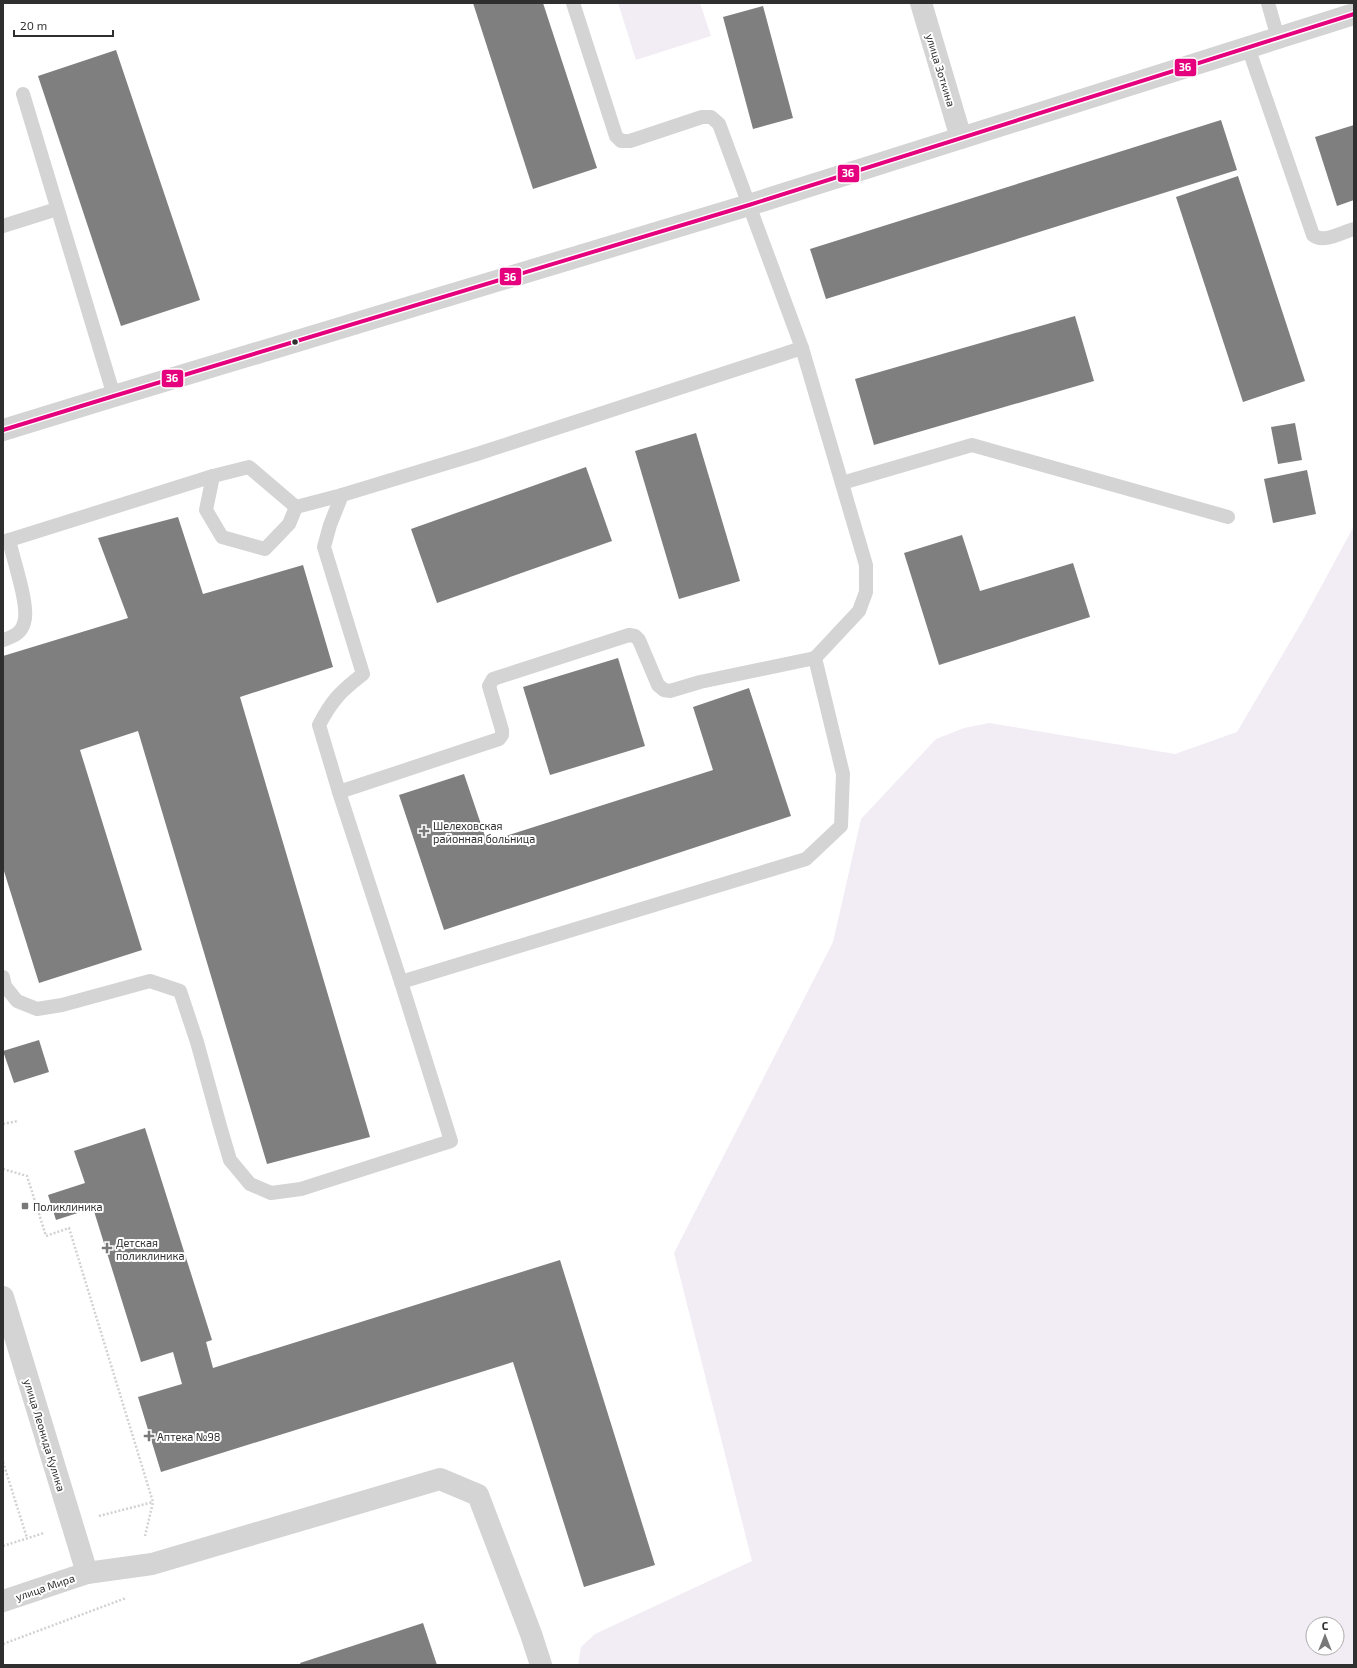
<svg xmlns="http://www.w3.org/2000/svg" width="1357" height="1668" viewBox="0 0 1357 1668" font-family="'Exo 2',sans-serif">
<rect width="100%" height="100%" fill="#fff"/>
<g fill="#f2edf4" fill-rule="evenodd">
<polygon points="618,3 700,3 711,36 636,60"/>
<path d="M1354 526V1665H578L581 1647 595 1634 752 1561 674 1253 833 942 861 819 936 739 964 728 989 723 1175 754 1237 732 1303 620ZM1313 1624H1337V1648H1313Z"/>
</g>
<g fill="#7f7f7f">
<polygon points="473,3 543,3 597,168 533,189"/>
<polygon points="763,6 793,118 753,129 723,17"/>
<polygon points="116,50 200,300 121,326 38,76"/>
<polygon points="1221,120 1237,170 826,299 810,249"/>
<polygon points="1354,125 1354,200 1337,206 1315,137"/>
<polygon points="1238,176 1305,381 1243,402 1176,197"/>
<polygon points="1075,316 1094,381 874,445 855,379"/>
<polygon points="1295,423 1302,460 1278,464 1271,427"/>
<polygon points="696,433 740,581 679,599 635,451"/>
<polygon points="586,467 612,541 437,603 411,529"/>
<polygon points="1307,470 1316,514 1273,523 1264,479"/>
<polygon points="178,517 203,594 303,565 333,667 240,697 370,1137 267,1164 138,731 80,750 142,950 39,983 3,868 3,656 128,618 98,538"/>
<polygon points="962,535 980,591 1073,563 1090,617 939,665 904,553"/>
<polygon points="618,658 645,746 550,775 523,687"/>
<polygon points="749,688 791,816 444,930 399,795 464,774 487,842 713,770 693,707"/>
<polygon points="39,1040 49,1072 14,1083 3,1051"/>
<polygon points="145,1128 212,1340 206,1342 213,1368 560,1260 655,1565 584,1587 513,1362 161,1472 138,1397 182,1384 173,1352 141,1362 93,1208 56,1220 48,1195 85,1183 74,1151"/>
<polygon points="423,1623 437,1665 301,1665 300,1663"/>
</g>
<g fill="none" stroke-linecap="round" stroke-linejoin="round">
<g stroke="#d2d2d2" stroke-width="2.5" stroke-dasharray="2 2" stroke-linecap="butt">
<polyline points="3,1124 18,1121"/>
<polyline points="3,1169 27,1176 46,1236 69,1228 153,1502 145,1536"/>
<polyline points="3,1462 27,1538"/>
<polyline points="99,1516 153,1502"/>
<polyline points="3,1546 44,1533"/>
<polyline points="3,1644 126,1598"/>
</g>
<g stroke="#d4d4d4" stroke-width="14">
<polyline points="1268,3 1278,38"/>
<path d="M1248 47 1313 235C1323 244 1342 232 1354 229"/>
<polyline points="23,94 114,396"/>
<polyline points="3,226 57,209"/>
<polyline points="842,483 972,445 1228,517"/>
<polyline points="296,507 289,524 265,549 222,537 206,510 213,476 249,467 296,507 342,495"/>
<polyline points="3,542 213,476"/>
<path d="M3 640C12 637 21 634 24 623 30 607 13 559 9 540"/>
<path d="M339 792 319 725C332 700 341 691 363 674L324 547 330 525 342 495 477 454 802 348"/>
<polyline points="3,977 5,986 17,1001 37,1009 62,1005 150,981 180,991 197,1042 220,1126 230,1160 250,1184 271,1193 301,1189 451,1141 401,982 339,792 499,739 502,735 502,730 489,686 493,679 629,635 635,636 639,640 658,685 664,690 670,691 700,682 815,658"/>
<polyline points="401,982 806,859 841,826 843,774 815,658 859,611 866,592 866,565 802,348 719,124 711,117 702,117 630,141 621,141 616,136 573,3"/>
</g>
<g stroke="#d4d4d4" stroke-width="22">
<polyline points="921,3 961,138"/>
<polyline points="3,430 114,396 749,205 1354,14"/>
<polyline points="3,1601 87,1573 152,1564 440,1479 478,1495 531,1634 541,1665"/>
</g>
<polyline stroke="#d4d4d4" stroke-width="22" points="3,1297 87,1573"/>
<defs>
<polyline id="bus-1" points="3,430 114,396 749,205 1354,14"/>
</defs>
<use href="#bus-1" stroke="#fff" stroke-width="7"/>
<use href="#bus-1" stroke="#e5007d" stroke-width="4"/>
</g>
<circle fill="#2f2f2f" stroke="#fff" stroke-width="1.5" cx="295" cy="342" r="3.5"/>
<g fill="#787878" stroke="#fff" stroke-width="1.5">
<path d="M422 825h4v4h4v4h-4v4h-4v-4h-4v-4h4z"/>
<rect x="21" y="1202" width="8" height="8" rx="2"/>
<path d="M105 1242h4v4h4v4h-4v4h-4v-4h-4v-4h4z"/>
<path d="M147 1430h4v4h4v4h-4v4h-4v-4h-4v-4h4z"/>
</g>
<g text-anchor="middle" dominant-baseline="central" stroke-width="4" stroke-linejoin="round" paint-order="stroke">
<g font-size="11" fill="#2f2f2f" stroke="#fff">
<text transform="translate(941 70) rotate(73)">улица Зоткина</text>
<text transform="translate(45 1435) rotate(73)">улица Леонида Кулика</text>
<text transform="translate(45 1587) rotate(-19)">улица Мира</text>
</g>
<g font-size="11" fill="#2f2f2f" stroke="#fff" text-anchor="start">
<text x="433" y="825">Шелеховская<tspan x="433" dy="13">районная больница</tspan></text>
<text x="33" y="1206">Поликлиника</text>
<text x="116" y="1242">Детская<tspan x="116" dy="13">поликлиника</tspan></text>
<text x="157" y="1436">Аптека №98</text>
</g>
</g>
<g stroke="#fff" stroke-width="1.5">
<rect x="1174" y="58" width="23" height="19" rx="4" fill="#e5007d"/>
<rect x="837" y="164" width="23" height="19" rx="4" fill="#e5007d"/>
<rect x="499" y="267" width="23" height="19" rx="4" fill="#e5007d"/>
<rect x="161" y="369" width="23" height="19" rx="4" fill="#e5007d"/>
</g>
<g font-size="11" text-anchor="middle" font-weight="bold" fill="#fff">
<text x="1185" y="71">36</text>
<text x="848" y="177">36</text>
<text x="510" y="281">36</text>
<text x="172" y="382">36</text>
</g>
<rect width="1357" height="1668" fill="none" stroke="#2f2f2f" stroke-width="8"/>
<g transform="translate(1325 1636)"><circle r="19" fill="#ffffff" stroke="#acacac"/>
<path d="M0-3L7 15L0 10L-7 15Z" fill="#787878"/>
<text y="-6" font-size="11" font-weight="bold" text-anchor="middle" fill="#2f2f2f">С</text>
</g>
<path d="M14 30v6h99v-6" fill="none" stroke="#2f2f2f" stroke-width="2"/>
<text x="20" y="30" font-size="12" fill="#2f2f2f" stroke="#ffffff" stroke-width="3" paint-order="stroke">20 m</text>
</svg>
